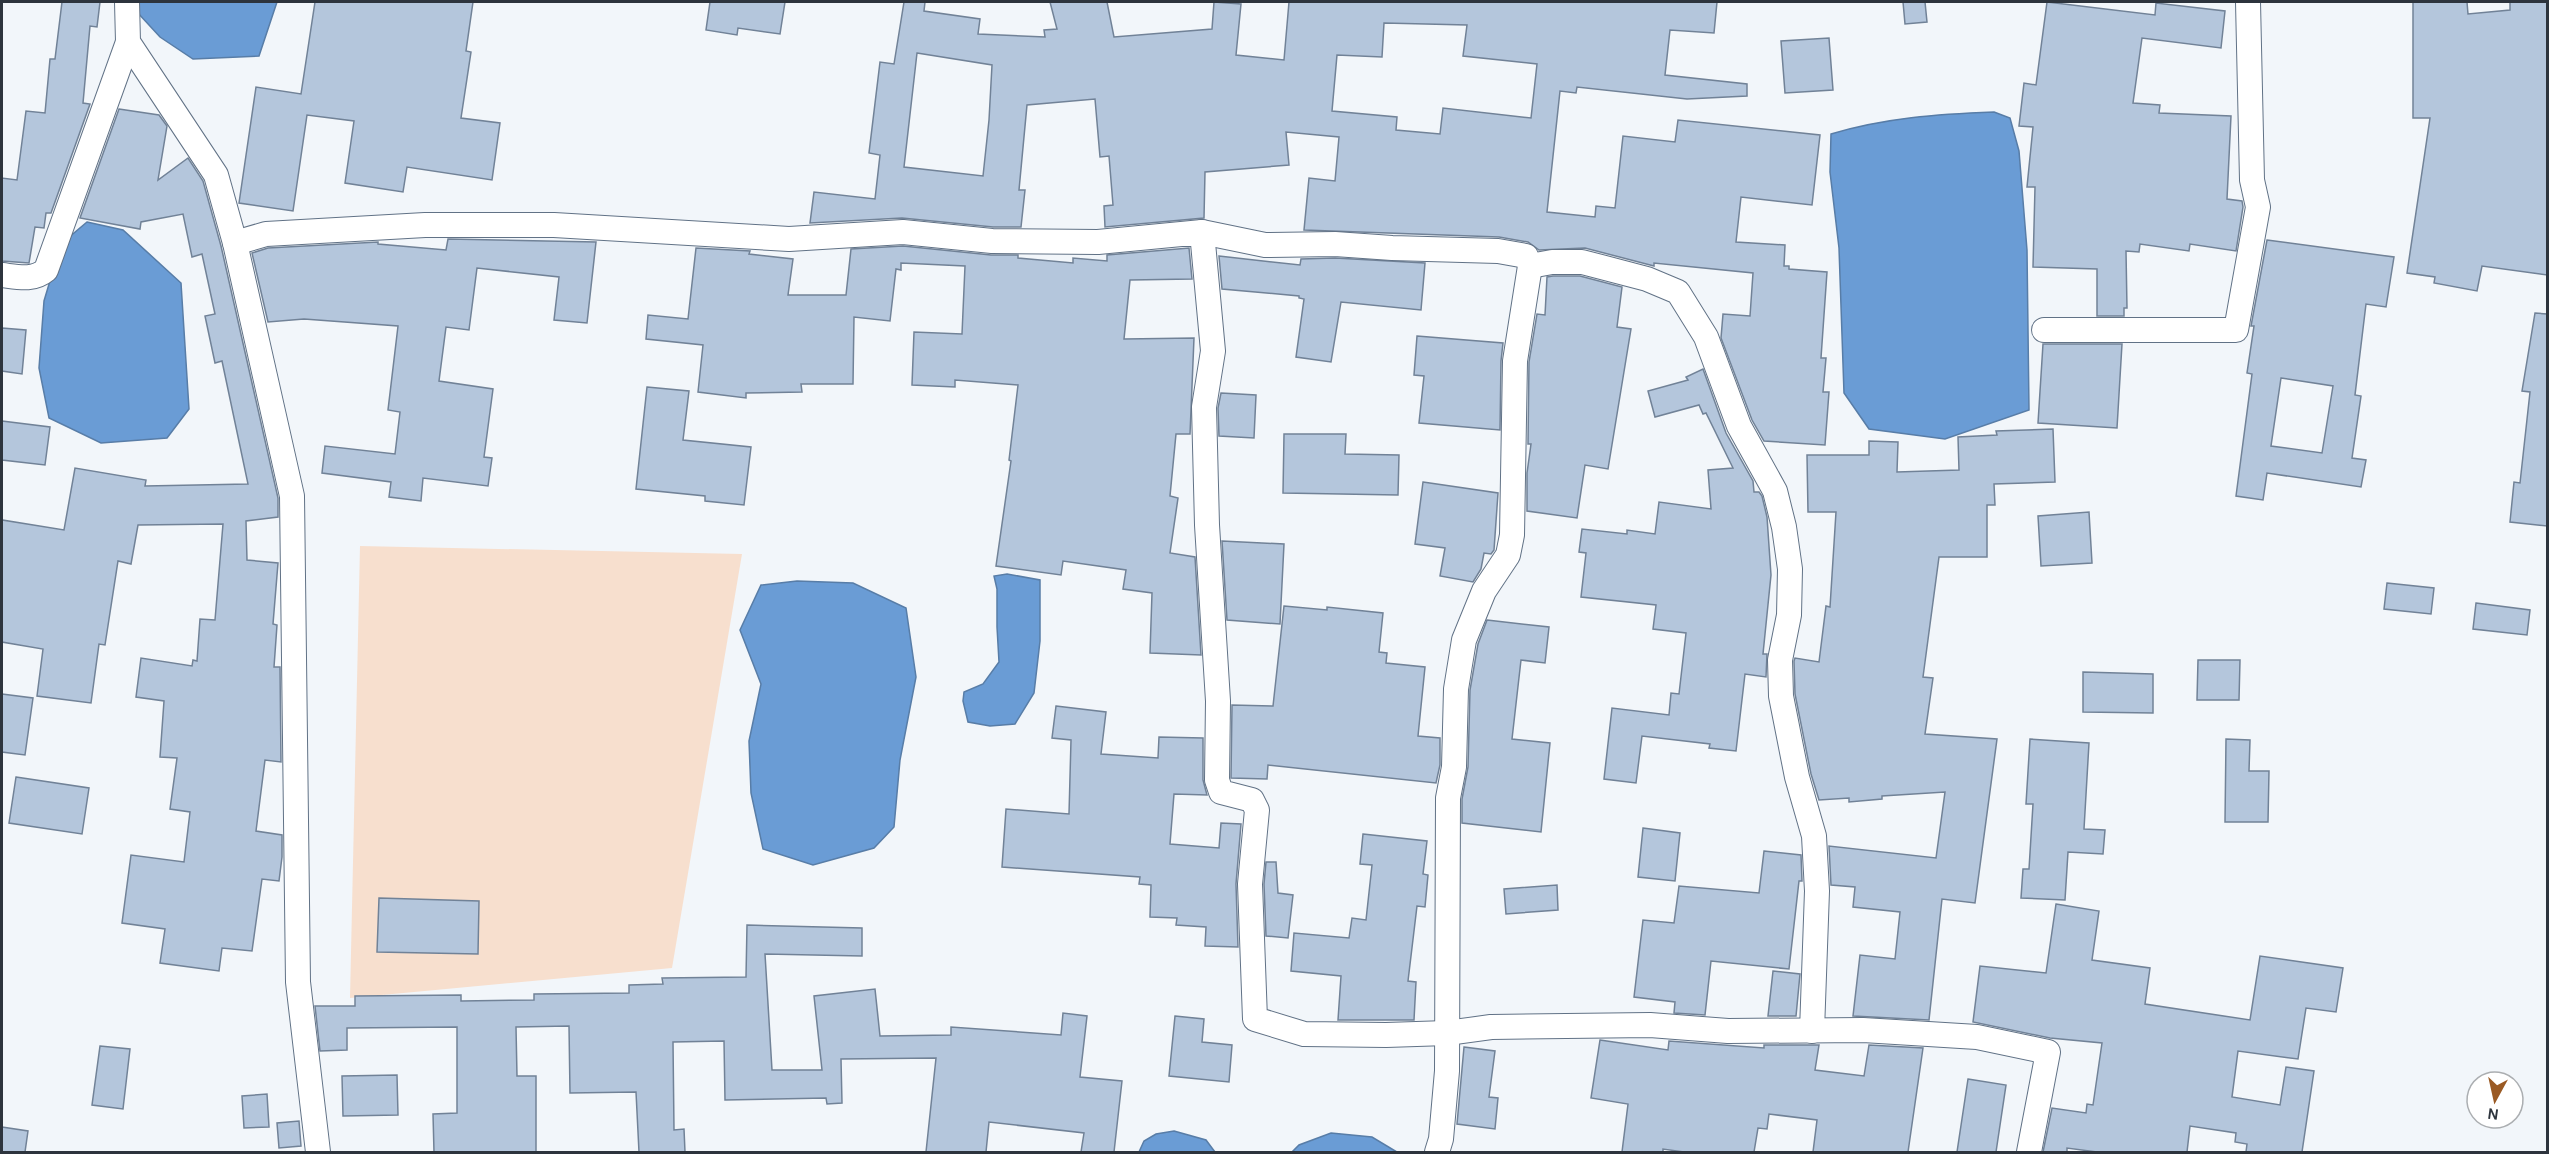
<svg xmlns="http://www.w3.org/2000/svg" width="2549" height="1154" viewBox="0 0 2549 1154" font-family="Karla,sans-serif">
<rect width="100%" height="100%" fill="#f2f6fa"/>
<polygon fill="#f7dfce" points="360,546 742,554 672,968 350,998"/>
<g fill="#6a9cd5" stroke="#587da7" stroke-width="1.5">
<polygon points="137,2 277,2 259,56 193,59 160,37 137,12"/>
<path d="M1994 112 2010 118 2019 151 2027 250 2029 410 1945 439 1869 429 1844 393 1839 248 1830 172 1831 134C1884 118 1938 114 1994 112Z"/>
<polygon points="87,222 123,230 181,283 189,409 167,438 101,443 49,418 39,368 44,301 61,244"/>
<polygon points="1007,574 1040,580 1040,641 1034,693 1015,724 990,726 968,722 963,701 964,692 983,684 999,662 997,627 997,589 994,576"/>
<polygon points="797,581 853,583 906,608 916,677 900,760 894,827 874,848 813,865 763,849 751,793 749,741 761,684 740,630 761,585"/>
<polygon points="1174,1131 1206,1140 1215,1152 1139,1152 1144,1141 1156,1134"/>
<polygon points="1331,1133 1372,1137 1397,1152 1292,1152 1299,1145"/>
</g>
<g fill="#b4c6dc" stroke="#718297" stroke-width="1.5" fill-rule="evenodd">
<polygon points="62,2 100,2 97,27 90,26 83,103 90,104 51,213 46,213 44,228 35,227 29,263 2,261 2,178 17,180 26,111 45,113 50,59 55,59"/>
<polygon points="315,2 473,2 466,51 471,52 461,118 500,123 492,180 407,167 403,192 345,183 354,121 307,115 293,211 239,203 256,87 301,94"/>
<polygon points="710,2 785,2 780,34 738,28 737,35 706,30"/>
<path d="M904 2H925L924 11 980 19 978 34 1045 37 1044 30 1057 29 1050 2H1107L1114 37 1212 29 1214 2 1241 4 1236 55 1284 60 1289 2H1717L1714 33 1670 30 1665 75 1747 84V96L1687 99 1577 87 1576 93 1560 91 1547 212 1595 217 1596 206 1615 208 1623 136 1675 142 1678 120 1820 135 1812 205 1741 197 1736 242 1785 245 1784 266H1789V269L1827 272 1821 358H1826L1823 392H1829L1825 445 1764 441 1752 420 1721 338 1723 314 1750 316 1753 273 1654 263V266L1585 248 1539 250 1528 242 1499 237 1304 230 1309 178 1335 181 1339 137 1286 132 1289 165 1205 172 1204 218 1105 227 1104 206 1113 205 1109 156 1100 157 1095 99 1027 105 1019 190H1025L1021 227H993L902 218 810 223 814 192 875 199 880 155 869 153 880 62 894 64ZM1384 23 1467 25 1463 56 1537 64 1531 118 1443 108 1440 134 1396 130 1397 117 1332 111 1337 55 1382 57ZM917 53 992 65 989 120 983 176 904 167Z"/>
<polygon points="1903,2 1925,2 1927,22 1905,24"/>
<polygon points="2047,2 2155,15 2156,3 2225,11 2221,48 2142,38 2133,103 2160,105 2159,113 2231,116 2227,199 2242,201 2243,207 2236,251 2190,244 2189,251 2140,244 2139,252 2126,251 2127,308 2124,308 2124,316 2097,316 2097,269 2033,267 2035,187 2027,187 2033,127 2019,126 2024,83 2036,85"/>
<polygon points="2413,2 2467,2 2468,14 2510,10 2510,2 2547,2 2547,275 2482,266 2477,291 2434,283 2435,277 2407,273 2430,118 2413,118"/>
<polygon points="1829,38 1833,90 1785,93 1781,41"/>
<polygon points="119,109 159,115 167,126 158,180 188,158 203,181 221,246 278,498 278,517 246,521 247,560 278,563 273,624 277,625 274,667 280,667 281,762 265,760 256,831 282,835 282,857 279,881 262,879 252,951 222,948 219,971 160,963 165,929 122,923 131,855 184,862 190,812 170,809 177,758 160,757 164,701 136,697 141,658 192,666 193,660 197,661 200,619 215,620 223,524 138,525 131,564 118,561 105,645 99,644 91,703 37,696 43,649 2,642 2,520 64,530 75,468 146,480 145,486 248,484 222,361 215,363 205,316 215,314 202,254 192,257 183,214 141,222 140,229 80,218"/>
<polygon points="448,239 596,242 587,323 554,320 559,277 477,268 469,330 446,327 439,381 493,389 484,457 492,458 488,486 423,478 421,501 389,497 391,482 322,473 325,446 395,454 400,412 388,410 398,326 304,319 268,322 252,253 268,248 378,242 378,244 446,250"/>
<path d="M2267 240 2394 257 2386 307 2366 304 2355 395 2361 396 2352 458 2366 460 2361 487 2267 473 2263 500 2236 496 2252 374 2247 373 2254 326H2251ZM2281 378 2333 386 2322 453 2271 446Z"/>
<polygon points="903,246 991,255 1018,255 1018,258 1073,263 1073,258 1107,261 1107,255 1189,248 1192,279 1130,280 1124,339 1194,338 1190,434 1176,434 1170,496 1178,498 1170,553 1195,557 1201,655 1150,653 1152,593 1123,589 1126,570 1063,561 1061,575 996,566 1011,461 1009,460 1018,385 955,380 955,387 912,385 914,332 962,334 965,266 901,263 901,270 896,269 890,321 854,317 853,384 801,384 802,392 746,393 746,398 698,392 703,345 646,339 648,315 688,319 696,248 750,251 749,254 793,259 788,295 846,295 851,249"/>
<polygon points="1219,256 1300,265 1301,259 1335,258 1425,263 1421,310 1341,302 1331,362 1296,357 1304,299 1299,298 1299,296 1222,289"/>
<polygon points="1553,276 1580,276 1622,287 1617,327 1631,329 1608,469 1585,465 1577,518 1527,511 1527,473 1531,444 1528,444 1529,362 1537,314 1545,315 1547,277"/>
<polygon points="2535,313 2547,314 2547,526 2510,522 2514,482 2520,483 2530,392 2522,391"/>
<polygon points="2,328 26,330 22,374 2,371"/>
<polygon points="1417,336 1503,343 1501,361 1500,430 1419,423 1424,376 1414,375"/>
<polygon points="2043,344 2122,344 2117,428 2038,423"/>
<polygon points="1703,369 1726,433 1753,481 1754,492 1759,492 1762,496 1767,517 1771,575 1763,654 1767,654 1766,677 1745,674 1736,751 1709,748 1710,744 1642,736 1636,783 1604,779 1612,708 1669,715 1671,693 1679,694 1686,633 1653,629 1656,605 1581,597 1586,553 1579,552 1582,529 1627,534 1627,530 1655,534 1659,502 1711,509 1708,470 1733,468 1706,413 1703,414 1699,405 1655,417 1648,391 1688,380 1686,377"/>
<polygon points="647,387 689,391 683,440 751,447 744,505 705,501 705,496 636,489"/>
<polygon points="1221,393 1256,395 1254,438 1219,436 1218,408"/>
<polygon points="2,421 50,427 45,465 2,460"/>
<polygon points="2053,429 2055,482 1994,484 1995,505 1987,505 1987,557 1939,557 1923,677 1933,678 1925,734 1997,739 1975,903 1942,899 1929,1020 1853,1016 1860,955 1895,959 1900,912 1853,907 1855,887 1831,885 1829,846 1936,858 1945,792 1882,796 1882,799 1849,802 1849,798 1819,800 1811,774 1795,694 1794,661 1795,658 1819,662 1826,606 1830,607 1836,512 1808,512 1807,455 1869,455 1869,441 1898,442 1897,472 1959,470 1958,437 1997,435 1996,431"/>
<polygon points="1284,434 1346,434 1345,454 1399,455 1398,495 1283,493"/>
<polygon points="1423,482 1498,493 1494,550 1491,554 1484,553 1481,569 1473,582 1440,576 1445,548 1415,544"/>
<polygon points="2089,512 2092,563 2041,566 2038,516"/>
<polygon points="1222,541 1284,544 1280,624 1227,620"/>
<polygon points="2387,583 2434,588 2431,614 2384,609"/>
<polygon points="2476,603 2530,610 2527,635 2473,629"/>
<polygon points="1284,606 1327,610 1327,607 1383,613 1379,652 1387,653 1386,663 1425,667 1418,736 1440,738 1440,765 1436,783 1268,765 1267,779 1231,778 1232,705 1273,706"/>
<polygon points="1487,620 1549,627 1545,663 1521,660 1512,739 1550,743 1541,832 1462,823 1462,799 1468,767 1470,690 1478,644"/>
<polygon points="2198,660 2240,660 2239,700 2197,700"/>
<polygon points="2083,672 2153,674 2153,713 2083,712"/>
<polygon points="2,694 33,698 25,755 2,752"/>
<polygon points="1056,706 1106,712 1101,754 1158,758 1159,737 1203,738 1203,780 1207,795 1174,794 1170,844 1219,848 1221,823 1241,824 1236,884 1238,947 1205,946 1206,927 1176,925 1177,918 1150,917 1151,885 1139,884 1140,877 1002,867 1006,809 1069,814 1071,740 1052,738"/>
<polygon points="2030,739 2089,743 2084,829 2105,830 2103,854 2068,852 2065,900 2021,898 2023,869 2029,869 2033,804 2026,804"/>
<polygon points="2226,739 2250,740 2249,771 2269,771 2268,822 2225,822"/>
<polygon points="16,777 89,788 82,834 9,823"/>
<polygon points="1643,828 1680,833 1675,881 1638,877"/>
<polygon points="1363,834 1427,841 1423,874 1428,875 1425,907 1417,906 1408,981 1416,982 1414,1020 1338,1020 1341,976 1291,971 1294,933 1349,938 1352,918 1366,920 1372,865 1360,864"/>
<polygon points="1764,851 1801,855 1802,881 1799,881 1789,969 1711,961 1705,1015 1674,1013 1675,1002 1634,997 1643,920 1674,923 1679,886 1759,893"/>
<polygon points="1266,862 1276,862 1278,893 1293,895 1288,938 1266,936 1264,884"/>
<polygon points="1557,885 1558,910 1506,914 1504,889"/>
<polygon points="379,898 479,901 478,954 377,952"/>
<polygon points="2056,904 2099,911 2092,960 2150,968 2145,1004 2250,1020 2260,956 2343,968 2336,1012 2306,1008 2298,1059 2238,1051 2232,1097 2280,1105 2286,1067 2314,1071 2302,1152 2246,1152 2247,1144 2235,1142 2236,1133 2190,1126 2187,1152 2097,1152 2067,1148 2067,1152 2043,1152 2052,1108 2086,1113 2087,1104 2093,1105 2102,1043 2050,1038 1973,1022 1980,966 2046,973"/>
<polygon points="747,925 862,928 862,956 765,954 772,1070 822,1070 814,996 875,989 880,1036 951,1035 951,1027 1061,1035 1063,1013 1087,1016 1080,1077 1122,1081 1114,1152 1081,1152 1084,1133 989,1122 986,1152 926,1152 936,1058 841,1059 842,1103 827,1104 826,1098 725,1100 724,1041 673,1042 674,1130 684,1129 685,1152 639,1152 636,1092 570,1093 569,1026 516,1027 517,1076 536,1076 536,1152 434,1152 433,1114 457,1113 457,1027 347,1028 347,1050 320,1051 315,1006 355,1006 355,996 461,995 461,1001 534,1000 534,994 629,993 629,985 663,984 662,978 746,977"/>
<polygon points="1773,971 1800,974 1796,1016 1768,1016"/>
<polygon points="1175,1016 1204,1019 1202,1042 1232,1045 1229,1082 1169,1076"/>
<polygon points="1600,1040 1668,1050 1669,1041 1764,1048 1764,1045 1819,1045 1815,1070 1864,1076 1869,1045 1923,1048 1908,1152 1813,1152 1817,1120 1769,1114 1767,1129 1758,1128 1754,1152 1684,1152 1663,1149 1663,1152 1622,1152 1628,1104 1591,1098"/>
<polygon points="100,1046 130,1049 123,1109 92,1105"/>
<polygon points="1464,1047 1495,1051 1489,1097 1498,1098 1495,1129 1457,1124"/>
<polygon points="397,1075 398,1115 343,1116 342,1076"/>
<polygon points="1968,1079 2006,1085 1996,1152 1957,1152"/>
<polygon points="267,1094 269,1127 244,1128 242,1096"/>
<polygon points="299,1121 301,1146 279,1148 277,1123"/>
<polygon points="2,1127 28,1131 25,1152 2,1152"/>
</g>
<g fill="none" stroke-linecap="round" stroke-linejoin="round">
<defs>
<g id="minor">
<polyline points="127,2 128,42 216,175 235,243 292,496 298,982 318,1152"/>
<polyline points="1202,232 1265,245 1335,244 1392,248 1498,251 1526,256 1530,266 1515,361 1512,535 1508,555 1484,591 1464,640 1456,689 1454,767 1448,798 1447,1071 1441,1139 1437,1152"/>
<polyline points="235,243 266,234 425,225 554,225 789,239 903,232 992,241 1098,242 1202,232 1213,351 1204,407 1207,525 1218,701 1217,780 1221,792 1252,800 1257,810 1250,884 1255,1019 1304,1034 1386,1035 1447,1033 1491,1027 1650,1025 1728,1031 1863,1030 1977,1037 2048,1052 2029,1152"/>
<polyline points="1530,266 1552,262 1582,262 1647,279 1678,292 1706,337 1739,426 1775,491 1784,527 1790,569 1789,615 1780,660 1781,696 1797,777 1814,836 1817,891 1812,1031"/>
<path d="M2 275C18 277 33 281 46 270L128 42"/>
<polyline points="2044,330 2236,330 2258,207 2252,180 2248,2"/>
</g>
</defs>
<use href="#minor" stroke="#617286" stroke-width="26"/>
<use href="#minor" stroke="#fff" stroke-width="24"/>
</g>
<rect width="2549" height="1154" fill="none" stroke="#2d343d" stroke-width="6"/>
<g transform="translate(2495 1100) rotate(188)"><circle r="28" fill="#ffffff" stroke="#abaeb1" stroke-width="1.5"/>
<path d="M0-4.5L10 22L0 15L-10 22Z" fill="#9a5a24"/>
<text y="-9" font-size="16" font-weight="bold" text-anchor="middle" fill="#2d343d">N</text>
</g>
</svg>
